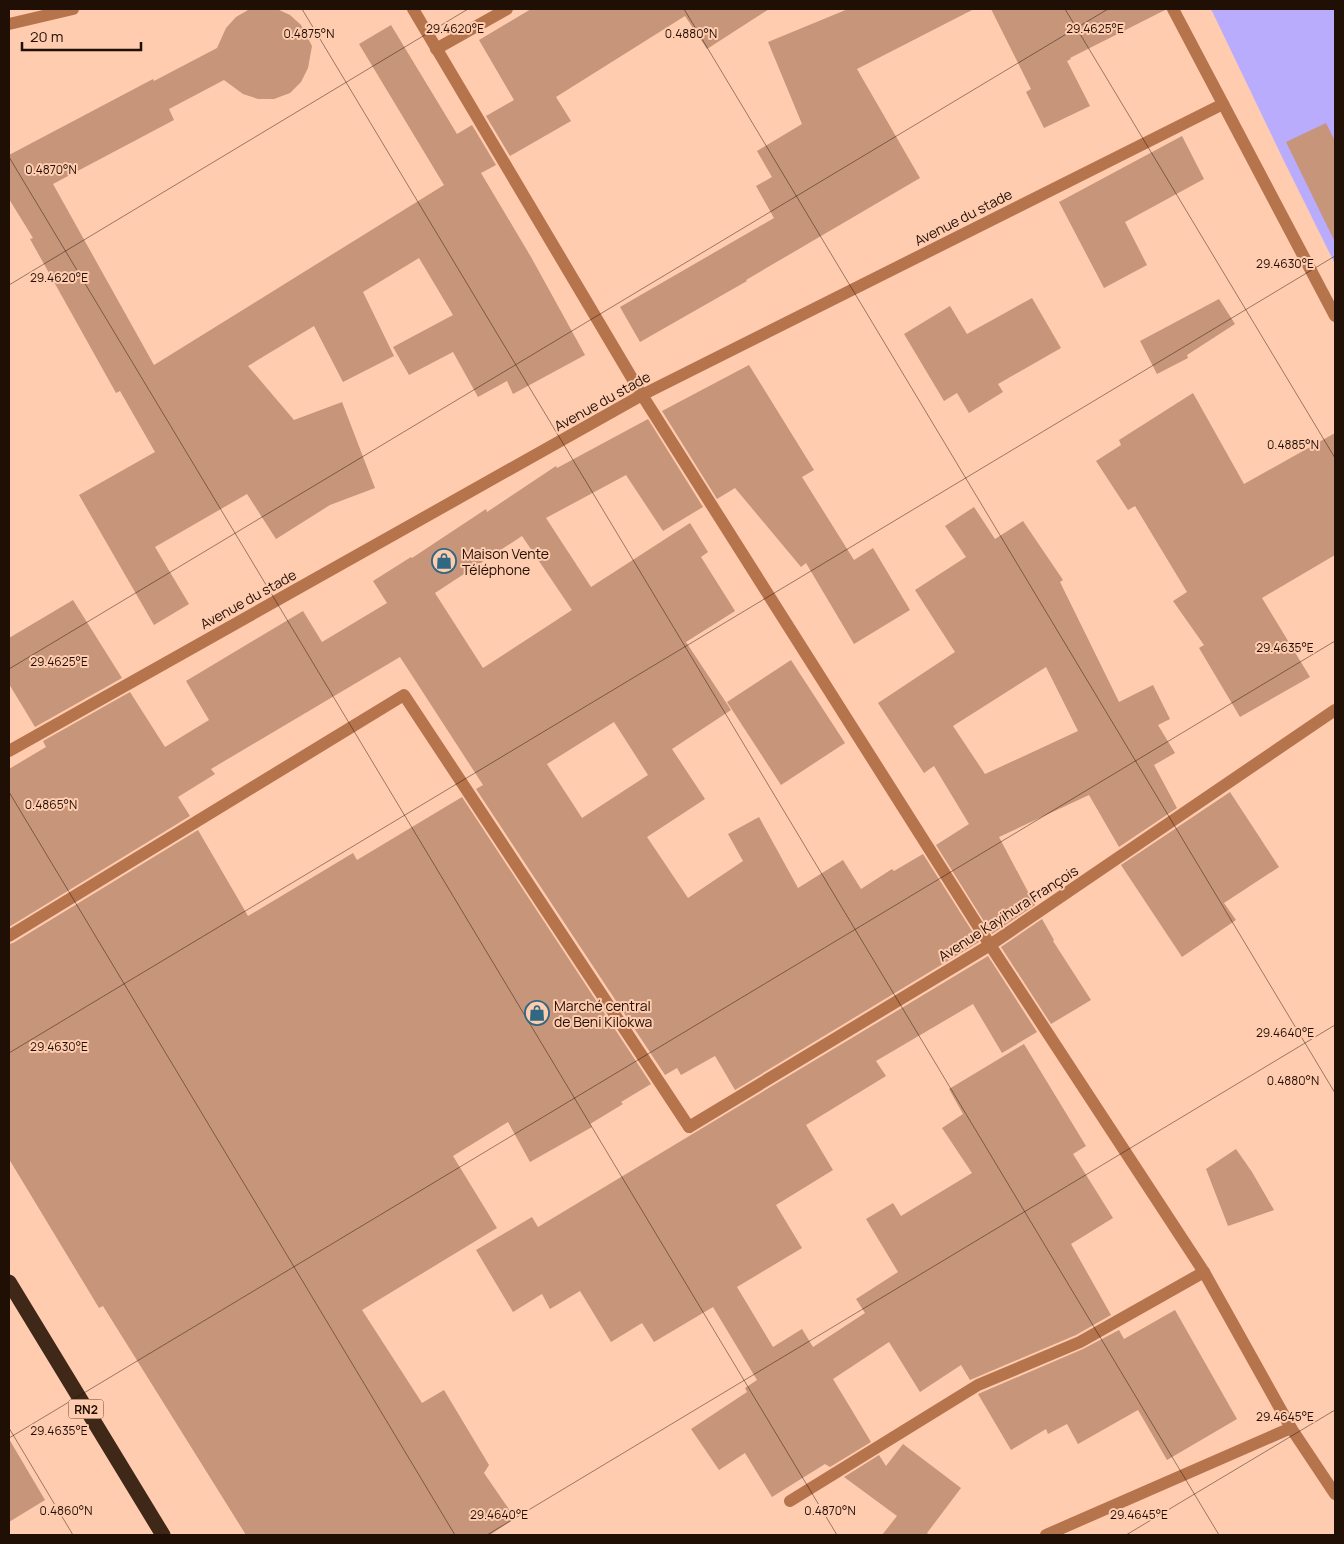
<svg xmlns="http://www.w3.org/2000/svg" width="1344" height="1544" viewBox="0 0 1344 1544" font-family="Manrope,sans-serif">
<rect width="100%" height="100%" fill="#ffccaf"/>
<polygon fill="#b9acfd" points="1211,9 1335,9 1335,264 1284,161"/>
<g fill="#c6957a" fill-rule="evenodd">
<polygon points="255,9 277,9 290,15 301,25 312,46 308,68 301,82 290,93 274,99 258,99 243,94 224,80 169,109 174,120 53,184 154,365 444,185 359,44 391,25 457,134 472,125 496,165 481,173 531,257 585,355 513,394 507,381 478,397 453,352 409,375 393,347 453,315 419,258 363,292 394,356 343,382 314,326 248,366 294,420 342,402 375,488 330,505 276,539 247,494 155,547 189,604 154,625 79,495 155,452 120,391 116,393 30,239 33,238 9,199 9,155 153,79 154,81 217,48 226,28 236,17 248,10"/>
<polygon points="531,9 769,9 707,49 685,16 556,97 571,121 510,156 486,116 514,100 479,40"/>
<polygon points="848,9 974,9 857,69 920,178 746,280 747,281 640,342 620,307 774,218 756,186 772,177 757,151 802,124 768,42"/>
<polygon points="991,9 1165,9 1165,10 1070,58 1071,59 1067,61 1090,106 1044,128 1026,92 1031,89"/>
<polygon points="1326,123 1335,141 1335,242 1286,142"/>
<polygon points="1182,136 1204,179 1125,222 1147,265 1104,288 1059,202"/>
<polygon points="1032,298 1061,348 998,384 1003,392 969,413 957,393 944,401 904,334 950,306 967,334"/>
<polygon points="1219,299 1235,324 1187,355 1188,358 1157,374 1140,341"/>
<polygon points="749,365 814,470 802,477 854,560 873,548 910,610 854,644 806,563 801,567 735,488 717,499 662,411"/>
<polygon points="1193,393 1244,484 1335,433 1335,555 1262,598 1310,677 1240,717 1199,648 1204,645 1173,601 1187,592 1135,506 1128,510 1096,461 1121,445 1119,440"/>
<path d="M648 419 703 507 663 531 626 475 546 518 591 587 690 523 708 552 701 557 735 611 686 642 731 710 672 749 705 799 647 837 688 898 743 861 728 834 759 817 798 888 843 860 861 889 892 869 894 871 923 854 979 942 735 1090 715 1056 681 1075 677 1068 665 1075 476 789 483 785 400 657 211 769 215 774 178 797 190 816 9 927V769L46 747 43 741 130 692 165 747 209 720 186 681 303 611 322 642 387 603 373 581 411 557 412 558 486 509 487 512 556 466 557 468ZM522 536 572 610 483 668 435 593ZM614 722 648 775 582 818 547 764Z"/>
<path d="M974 507 995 539 1023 521 1063 580 1060 582 1119 702 1153 685 1170 719 1158 725 1175 753 1154 765 1177 808 1119 847 1089 795 999 837 1035 905 992 934 936 845 969 824 934 766 924 773 878 703 955 652 915 590 966 557 945 526ZM1046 667 1078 731 985 774 953 726Z"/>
<polygon points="73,600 122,678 35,727 9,684 9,638"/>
<polygon points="791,660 845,743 781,785 727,702"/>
<polygon points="1230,792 1279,867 1224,903 1236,920 1182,957 1121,865"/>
<polygon points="462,797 651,1084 621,1102 623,1104 590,1124 592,1127 530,1162 508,1122 453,1156 497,1228 362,1310 422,1403 444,1390 489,1465 484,1473 515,1518 490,1535 246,1535 103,1306 99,1308 9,1159 9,944 13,943 198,830 248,916 353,853 357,860"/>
<polygon points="1042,919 1054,940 1053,941 1091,1000 1051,1024 1001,947"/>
<polygon points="988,956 1037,1032 1002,1053 973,1004 876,1061 886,1076 806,1125 833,1170 776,1205 802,1248 737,1287 773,1347 802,1329 813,1347 865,1313 856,1299 898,1272 866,1219 893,1203 901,1216 972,1173 942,1128 963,1114 949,1089 1024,1044 1086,1146 1073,1154 1113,1218 1071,1244 1111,1315 1076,1335 970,1380 961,1365 920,1392 889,1342 833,1379 871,1442 830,1467 825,1464 772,1497 745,1453 719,1470 691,1429 747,1392 745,1388 757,1380 713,1307 654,1342 642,1323 611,1342 580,1291 550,1309 542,1294 513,1312 476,1250 532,1217 538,1227"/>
<polygon points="1236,1149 1252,1172 1274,1210 1228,1226 1206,1169"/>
<polygon points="1175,1310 1237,1419 1167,1460 1138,1410 1078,1444 1067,1424 1048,1434 1046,1429 1011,1450 978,1394 1083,1349 1119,1330 1124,1339"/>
<polygon points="9,1439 45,1500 9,1522"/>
<polygon points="903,1444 961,1488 927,1533 929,1535 882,1535 897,1516 844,1477 879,1455 886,1466"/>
</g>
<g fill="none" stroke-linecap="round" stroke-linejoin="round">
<g stroke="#b6744d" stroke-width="12">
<polyline points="9,24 73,9"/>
<polyline points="9,936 404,695 689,1127"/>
</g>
<g stroke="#b6744d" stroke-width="12">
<polyline points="413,9 642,395 990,945 1204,1272 1291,1428 1335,1494"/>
<polyline points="1173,9 1335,316"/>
<polyline points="436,49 507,9"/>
<polyline points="9,751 642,395 1223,104"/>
<polyline points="689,1127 990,945 1335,710"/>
<polyline points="790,1501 978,1385 1080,1342 1204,1272"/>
<polyline points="1046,1535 1291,1428"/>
</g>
<polyline stroke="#402819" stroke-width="15" points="9,1282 163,1535"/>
</g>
<path fill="none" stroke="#200f05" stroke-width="1" stroke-opacity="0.45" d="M302 9 1219 1535M684 9 1335 1093M1065 9 1335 458M9 157 837 1535M9 285 468 9M9 669 1108 9M9 792 455 1535M9 1053 1335 256M9 1428 73 1535M9 1438 1335 641M487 1535 1335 1025M1126 1535 1335 1410"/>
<defs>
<symbol id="shop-ring" viewBox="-11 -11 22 22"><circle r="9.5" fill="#ffccaf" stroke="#306882" stroke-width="1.5"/><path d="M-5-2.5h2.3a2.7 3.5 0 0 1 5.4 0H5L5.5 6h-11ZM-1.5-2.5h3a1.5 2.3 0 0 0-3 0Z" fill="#306882"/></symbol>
</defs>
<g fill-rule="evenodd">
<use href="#shop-ring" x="430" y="547" width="28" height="28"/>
<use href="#shop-ring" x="523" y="999" width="28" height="28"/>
</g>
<g text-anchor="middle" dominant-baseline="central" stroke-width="4" stroke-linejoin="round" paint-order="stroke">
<rect fill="#ffccaf" stroke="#634838" stroke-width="1" x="68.5" y="1399.5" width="35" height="19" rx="4"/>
<g font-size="12" font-weight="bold" fill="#200f05">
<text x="86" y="1409">RN2</text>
</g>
<g font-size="14" fill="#200f05" stroke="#ffccaf">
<text transform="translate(963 217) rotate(-27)">Avenue du stade</text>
<text transform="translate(602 401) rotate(-29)">Avenue du stade</text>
<text transform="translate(248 599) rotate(-29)">Avenue du stade</text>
<text transform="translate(1008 913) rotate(-33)">Avenue Kayihura François</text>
</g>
<g font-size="14" fill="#200f05" stroke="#ffccaf" text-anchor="start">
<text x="462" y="553">Maison Vente<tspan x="462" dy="16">Téléphone</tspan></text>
<text x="554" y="1005">Marché central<tspan x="554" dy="16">de Beni Kilokwa</tspan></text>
</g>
</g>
<g font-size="12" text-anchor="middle" fill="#200f05" stroke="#ffccaf" stroke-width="4" stroke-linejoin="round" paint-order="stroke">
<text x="455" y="33">29.4620°E</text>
<text x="1095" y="33">29.4625°E</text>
<text x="309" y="38">0.4875°N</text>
<text x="691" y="38">0.4880°N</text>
<text x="51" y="174">0.4870°N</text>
<text x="1285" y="268">29.4630°E</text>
<text x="59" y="282">29.4620°E</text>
<text x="1293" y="449">0.4885°N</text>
<text x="1285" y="652">29.4635°E</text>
<text x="59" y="666">29.4625°E</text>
<text x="51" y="809">0.4865°N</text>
<text x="1285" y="1037">29.4640°E</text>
<text x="59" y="1051">29.4630°E</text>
<text x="1293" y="1085">0.4880°N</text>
<text x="1285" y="1421">29.4645°E</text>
<text x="59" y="1435">29.4635°E</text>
<text x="66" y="1515">0.4860°N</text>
<text x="830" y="1515">0.4870°N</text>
<text x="499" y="1519">29.4640°E</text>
<text x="1139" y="1519">29.4645°E</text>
</g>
<rect width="1344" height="1544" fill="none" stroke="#200f05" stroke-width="20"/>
<path d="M22 42v8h119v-8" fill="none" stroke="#200f05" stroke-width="2.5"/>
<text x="30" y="42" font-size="15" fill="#200f05" stroke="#ffccaf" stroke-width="4" paint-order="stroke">20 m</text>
</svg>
